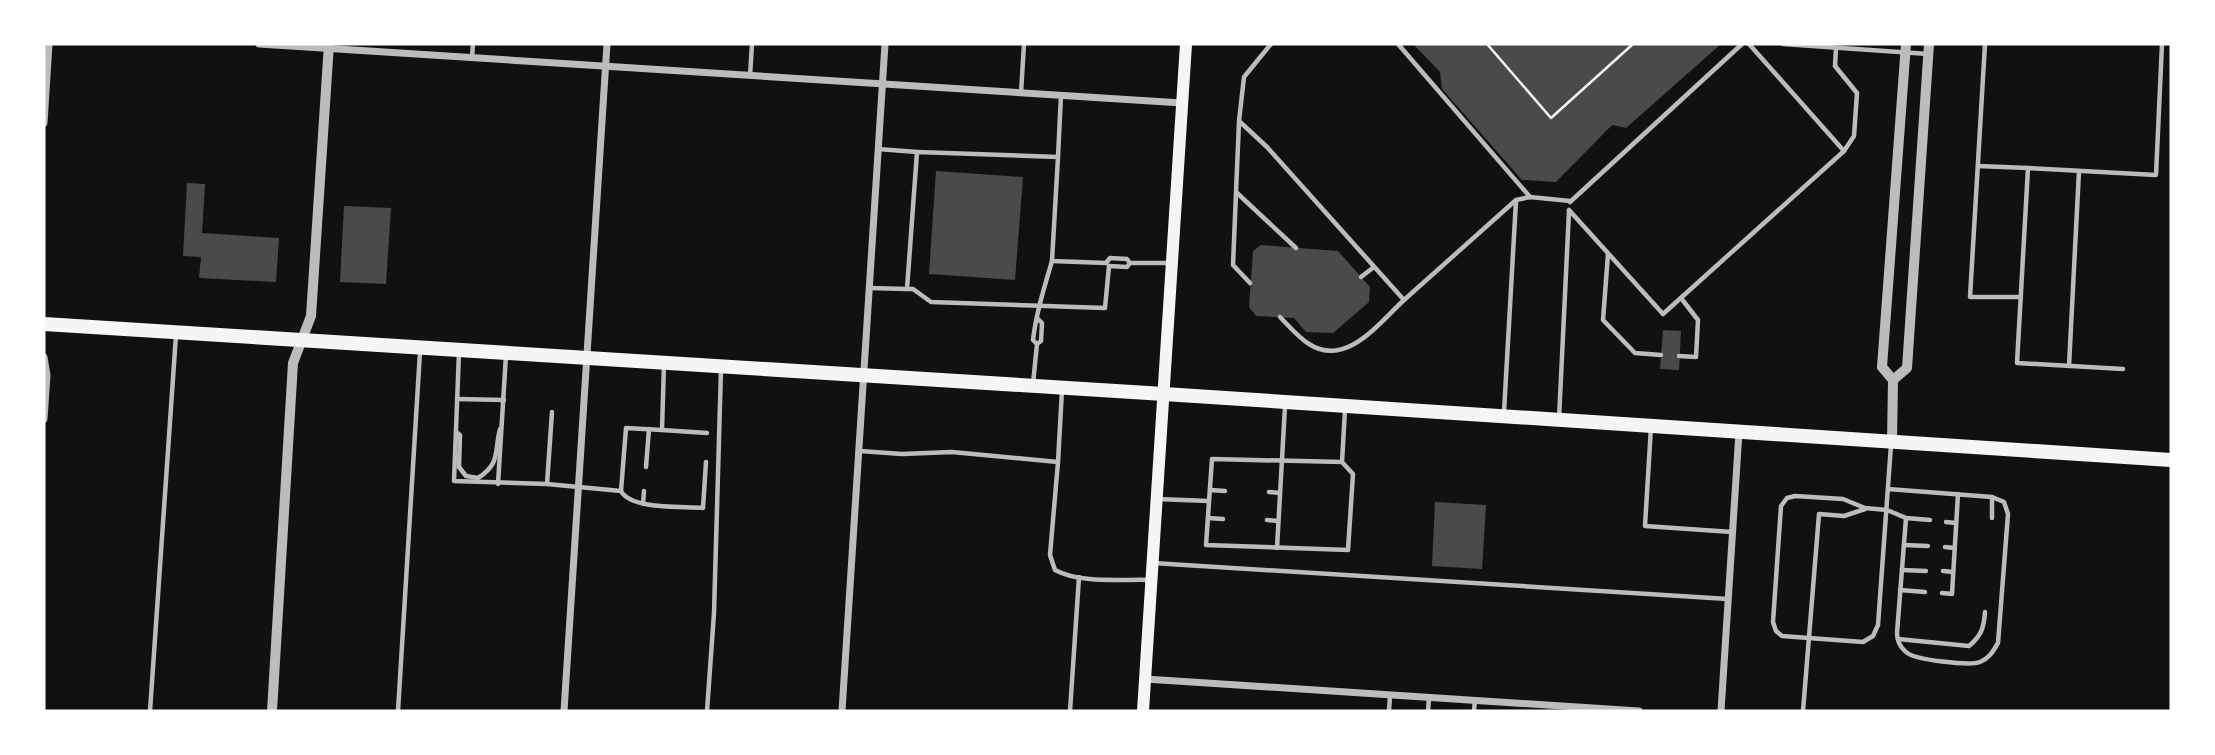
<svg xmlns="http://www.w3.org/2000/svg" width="2215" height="755" viewBox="0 0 2215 755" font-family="Mulish,sans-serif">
<rect width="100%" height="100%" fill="#111"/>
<g fill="#4a4a4a">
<polygon points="1413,44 1721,44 1626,128 1612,125 1556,182 1522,180 1442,89 1440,72"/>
<polygon points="936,171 1023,177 1015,280 929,274"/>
<polygon points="187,183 205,184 202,233 279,238 276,282 199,278 201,257 183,256"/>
<polygon points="344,206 391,208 386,284 340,282"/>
<polygon points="1261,245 1338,251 1370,287 1369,302 1333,333 1306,332 1294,318 1256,316 1249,307 1253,251"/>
<polygon points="1663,330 1681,331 1679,370 1660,369"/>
<polygon points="1435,502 1486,505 1482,569 1432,566"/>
</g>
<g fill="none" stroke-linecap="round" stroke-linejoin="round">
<polyline stroke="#f5f5f5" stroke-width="2.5" points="1487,44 1551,118 1633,44"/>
<g stroke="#bcbcbc" stroke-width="4.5">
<polyline points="1271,44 1244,77 1239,121 1267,147 1404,300 1516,200 1530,197 1570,201"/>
<polyline points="1398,44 1530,197"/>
<polyline points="1783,44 1928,54"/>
<polyline points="1985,44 1970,297 2021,297"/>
<polyline points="1836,48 1835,66 1857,93 1854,136 1844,151"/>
<polyline points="472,57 473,44"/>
<polyline points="750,76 752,44"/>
<polyline points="1021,93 1024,44"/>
<polyline points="1239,122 1236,192 1296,248"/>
<polyline points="878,149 917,152"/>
<polyline points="1058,157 1061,95"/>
<polyline points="1978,166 2028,168"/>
<polyline points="1236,193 1233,265 1250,283"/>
<polyline points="1570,202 1742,44"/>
<polyline points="1569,210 1663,314 1844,151 1749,44"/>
<polyline points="1608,254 1603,320 1635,353 1661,355"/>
<polyline points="1109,266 1105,308 931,302 913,289 907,289 917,152 1058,157 1052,261 1106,263 1110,258 1127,259 1130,263 1169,263"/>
<polyline points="1109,266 1127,267 1130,263"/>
<polyline points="1361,277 1374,267"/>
<polyline points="869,288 907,289"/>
<path d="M1280 317C1289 326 1298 337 1309 344 1346 368 1379 323 1404 300"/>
<path d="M1037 344 1033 340C1036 314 1044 288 1052 261"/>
<polyline points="459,352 454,481 547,484 621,491"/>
<polyline points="1679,356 1696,357 1698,320 1681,298"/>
<polyline points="664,364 662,430 707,433"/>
<polyline points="2069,366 2079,171"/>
<polyline points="2123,369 2017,363 2028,168 2156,175 2162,44"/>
<polyline points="1033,384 1037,344 1041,341 1042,323 1038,319"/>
<polyline points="457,399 504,400"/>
<polyline points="1504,412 1516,201"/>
<polyline points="1559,419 1569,211"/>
<polyline points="1651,427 1645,526 1732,532"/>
<path d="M662 430 626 428 621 491C631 510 683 506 703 508L706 462"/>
<path d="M456 432 460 435 459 467 466 476 478 478C501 463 494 452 500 429"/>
<polyline points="860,451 902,454 952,452 1058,462 1062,390"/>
<path d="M1058 462 1050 555 1055 570C1081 584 1121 579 1150 580"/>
<polyline points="1342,462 1212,459 1206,545 1348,550 1353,474 1342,462 1345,410"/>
<polyline points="646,467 649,429"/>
<polyline points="498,484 506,355"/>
<polyline points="547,484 552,412"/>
<path d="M1888 489 1992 497 2004 502 2008 514 1998 643C1993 651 1990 658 1980 662 1970 666 1914 660 1906 652 1900 647 1897 640 1897 633L1906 518 1887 510 1865 508 1843 499 1795 496 1787 498 1781 506 1773 622 1776 631 1782 636 1863 642 1873 636 1878 625C1882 565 1887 505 1891 445"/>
<polyline points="1210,490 1225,491"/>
<polyline points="1269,492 1280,493"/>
<polyline points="1157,499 1209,501"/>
<polyline points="643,504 644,491"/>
<polyline points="1208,518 1223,519"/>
<polyline points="1906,518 1930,520"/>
<polyline points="1992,518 1992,497"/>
<polyline points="1267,520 1278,521"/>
<polyline points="1946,522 1956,523"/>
<polyline points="1904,545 1928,546"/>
<polyline points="1945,547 1954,548"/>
<polyline points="1277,548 1285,406"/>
<polyline points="1153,563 1728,599"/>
<polyline points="1902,570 1926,571"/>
<polyline points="1943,571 1953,572"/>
<polyline points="1900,590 1925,592"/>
<polyline points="1942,593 1952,594 1958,494"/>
<path d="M1898 639 1969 646C1981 636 1984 628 1985 612"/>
<polyline points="150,711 176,335"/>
<polyline points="398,711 420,352"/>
<polyline points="707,711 714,613 721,369"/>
<polyline points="1070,711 1079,577"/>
<polyline points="1389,711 1390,696"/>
<polyline points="1428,711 1429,698"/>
<polyline points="1474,711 1475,700"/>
<polyline points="1803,711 1819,514 1844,516 1865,509"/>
</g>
<g stroke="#bcbcbc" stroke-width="7">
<polyline points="259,44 1182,103"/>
<polyline points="44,123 49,44"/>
<polyline points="44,357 47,375 44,419"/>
<polyline points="1145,679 1639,711"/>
<polyline points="564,711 607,44"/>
<polyline points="842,711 885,44"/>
<polyline points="1721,711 1739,432"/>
</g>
<g stroke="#bcbcbc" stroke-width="10">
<polyline points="1893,380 1907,368 1929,44"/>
<polyline points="1892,442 1893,380 1882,367 1906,44"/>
<polyline points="272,711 293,363 311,316 329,44"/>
</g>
<polyline stroke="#f5f5f5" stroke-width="12" points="1143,711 1186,44"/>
<polyline stroke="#f5f5f5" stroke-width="14" points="44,324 1164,394 2171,460"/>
</g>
<rect width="2215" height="755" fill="none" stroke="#ffffff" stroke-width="91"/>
</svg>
